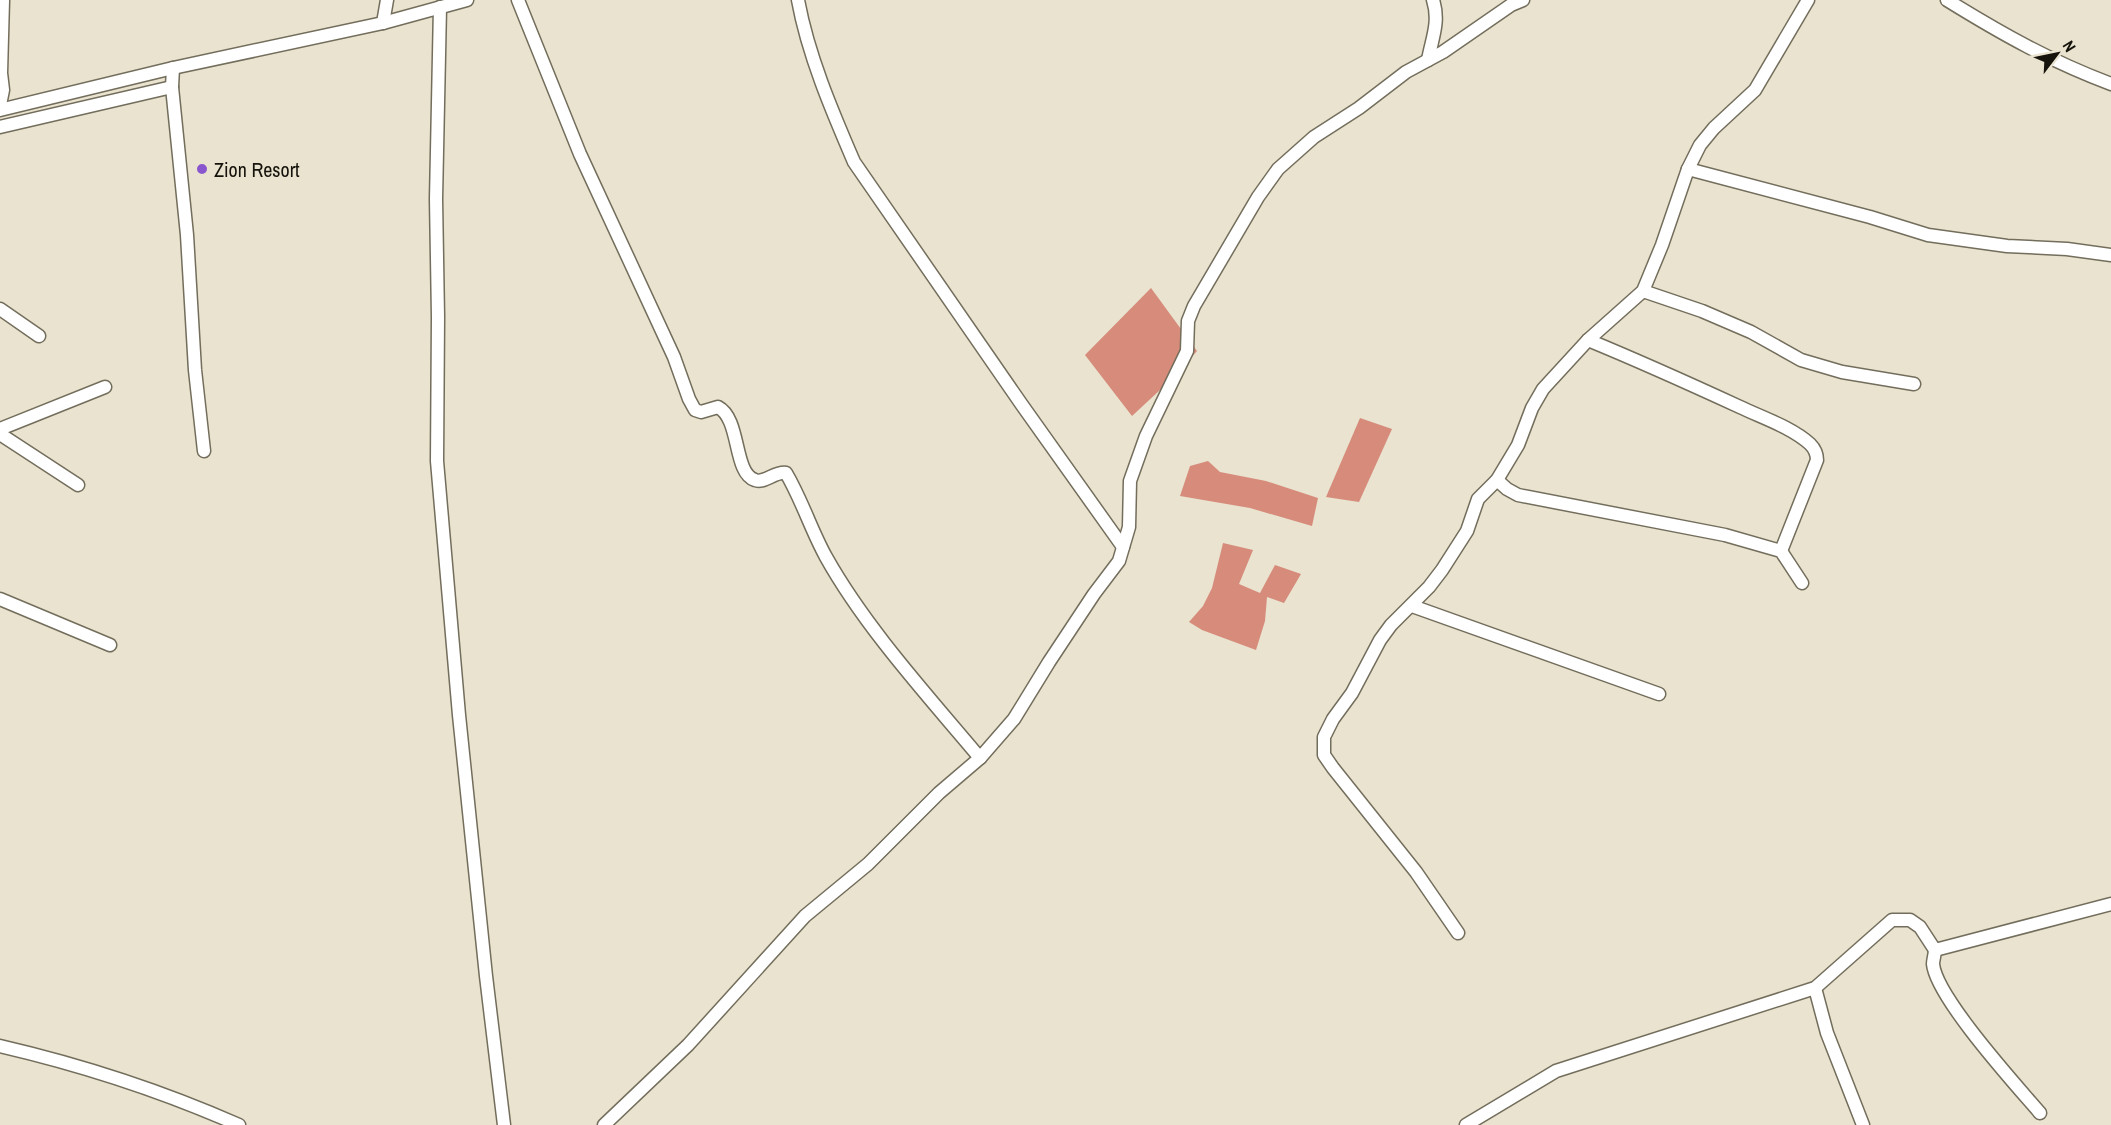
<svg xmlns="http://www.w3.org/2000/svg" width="2111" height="1125" viewBox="0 0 2111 1125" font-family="'Archivo Narrow',sans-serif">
<rect width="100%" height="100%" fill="#e9e3cf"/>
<g fill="#d68b7b">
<polygon points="1151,288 1197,351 1174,377 1132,416 1085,355"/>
<polygon points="1360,418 1392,429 1359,502 1326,497"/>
<polygon points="1208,461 1220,472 1266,481 1318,498 1312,526 1250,508 1180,496 1190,466"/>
<polygon points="1223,543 1253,550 1239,584 1260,593 1275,565 1301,574 1284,603 1267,597 1265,621 1256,650 1202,630 1189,622 1203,606 1212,588"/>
</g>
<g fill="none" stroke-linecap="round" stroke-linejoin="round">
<defs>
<g id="minor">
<path d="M518 0 580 154 674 357 689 399 695 410 701 412 718 407C741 419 733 473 755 480 764 484 775 471 786 473 802 500 811 530 826 557 865 627 928 696 980 758"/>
<path d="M798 0C808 55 832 111 854 162L1022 405 1123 547"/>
<path d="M1947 0C2002 34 2050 61 2111 84"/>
<polyline points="440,7 436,199 438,317 437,461 459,715 486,976 504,1125"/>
<polyline points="383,23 387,0"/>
<path d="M1428 60C1432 38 1440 22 1433 0"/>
<polyline points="173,68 172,87 187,235 195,370 204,451"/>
<polyline points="0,105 3,90 1,73 3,0"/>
<polyline points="0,110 173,68 383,23 467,0"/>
<polyline points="0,127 172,87"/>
<polyline points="1688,169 1870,217 1928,235 2007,246 2067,249 2111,255"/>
<polyline points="1643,291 1702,311 1751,332 1801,360 1842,372 1914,384"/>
<polyline points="0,309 39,336"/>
<path d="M1588 340C1639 361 1690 384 1740 407 1763 418 1791 427 1810 444 1815 449 1817 453 1817 460L1781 551"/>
<polyline points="0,429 105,387"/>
<polyline points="0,434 78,485"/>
<polyline points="1497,480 1507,489 1518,495 1725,535 1781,551 1802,583"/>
<polyline points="0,599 110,645"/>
<polyline points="1412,606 1659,694"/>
<polyline points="1458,933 1416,872 1333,768 1324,755 1324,737 1333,719 1352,693 1380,640 1391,625 1429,587 1442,570 1467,531 1478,499 1497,480 1518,445 1532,408 1543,389 1588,340 1643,291 1662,245 1688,169 1700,145 1714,128 1755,90 1808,0"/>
<path d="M1935 950C1935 954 1933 960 1933 964 1936 997 2016 1085 2040 1113"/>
<polyline points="1815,988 1827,1033 1863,1125"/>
<path d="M0 1046C82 1065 162 1091 239 1125"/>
<polyline points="604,1125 688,1045 805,916 868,864 939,793 980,758 1014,719 1049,662 1094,594 1119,561 1129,527 1130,481 1146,436 1187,351 1188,321 1194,306 1258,197 1278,169 1314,137 1359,108 1406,72 1443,52 1511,5 1523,0"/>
<polyline points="1466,1125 1556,1071 1815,988 1892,920 1910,920 1920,927 1935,950 2111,904"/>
</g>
</defs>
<use href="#minor" stroke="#736d5c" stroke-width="15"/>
<use href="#minor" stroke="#fff" stroke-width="12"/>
</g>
<circle fill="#8956ce" stroke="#e9e3cf" stroke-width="2" cx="202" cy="169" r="6"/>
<g text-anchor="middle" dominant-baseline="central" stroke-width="6" stroke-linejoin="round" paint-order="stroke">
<g font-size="20" fill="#15130c" stroke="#e9e3cf" text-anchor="start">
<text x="214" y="169">Zion Resort</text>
</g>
</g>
<g transform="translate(2057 54) rotate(58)" stroke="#e9e3cf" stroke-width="4.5" paint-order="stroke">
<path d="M0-4.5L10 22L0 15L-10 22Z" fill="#15130c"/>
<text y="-9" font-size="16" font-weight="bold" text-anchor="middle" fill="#15130c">N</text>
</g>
</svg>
